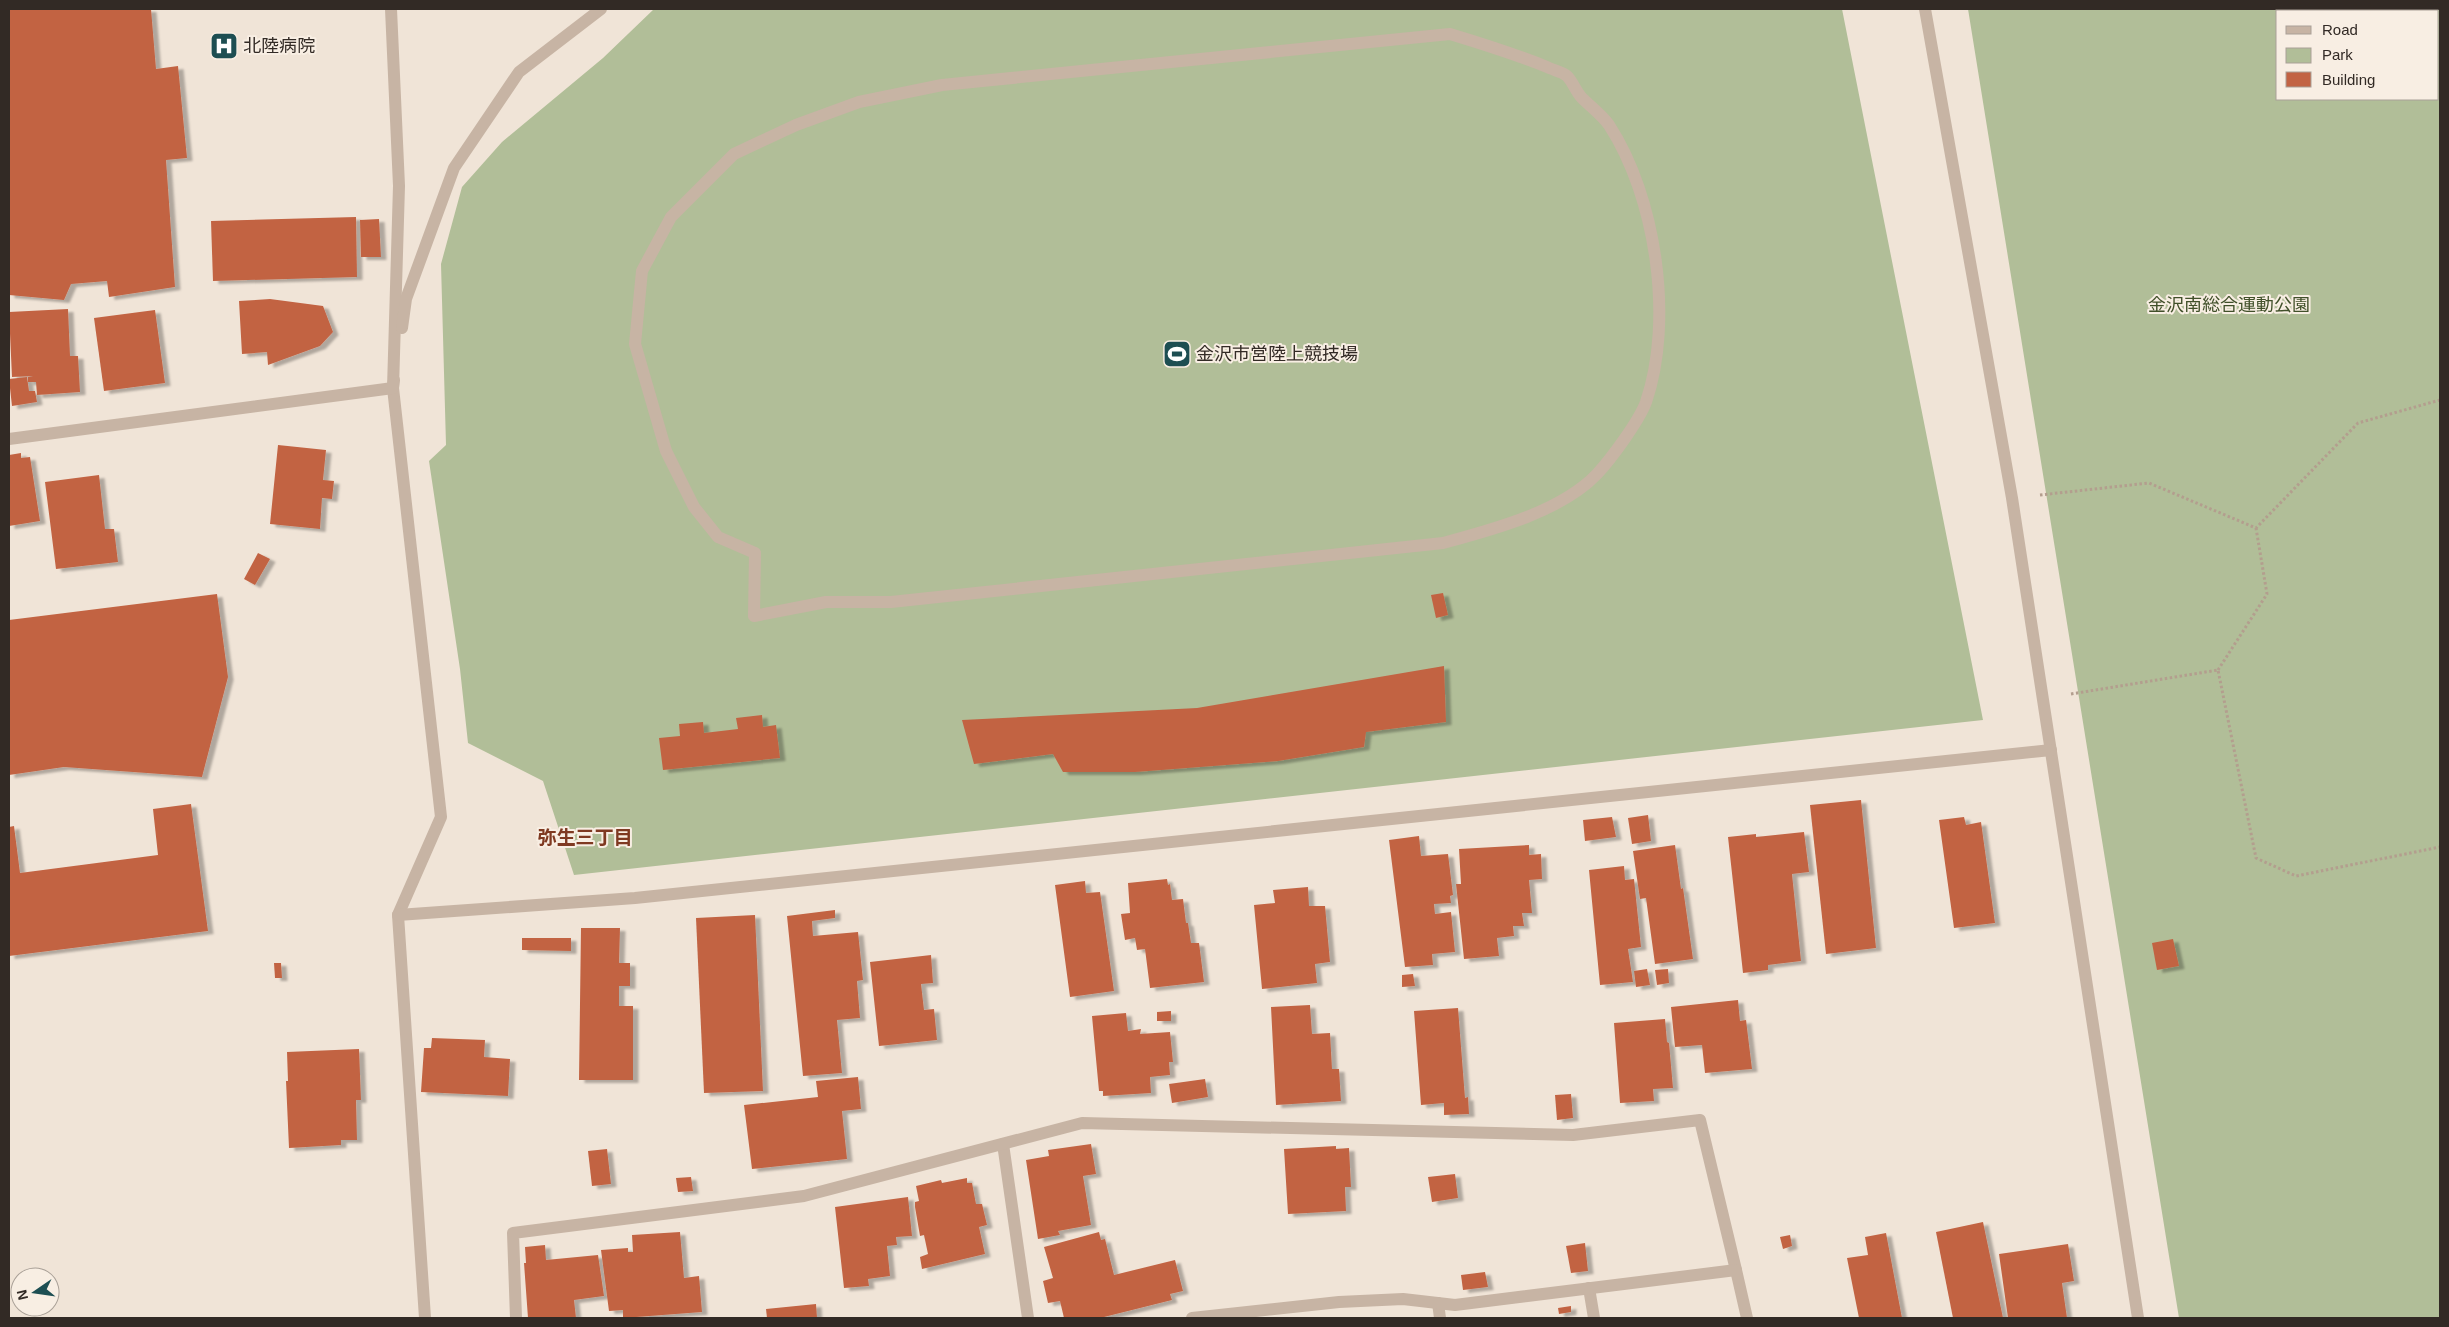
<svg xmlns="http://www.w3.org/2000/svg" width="2449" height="1327" viewBox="0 0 2449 1327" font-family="Arial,'Noto Sans JP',sans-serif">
<defs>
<filter id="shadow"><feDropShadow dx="5.5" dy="3" stdDeviation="1" flood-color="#0004"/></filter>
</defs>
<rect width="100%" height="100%" fill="#f0e4d7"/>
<g fill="#b1be98" fill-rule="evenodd">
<polygon points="654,9 1842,9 1983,720 574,875 543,781 468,743 460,669 429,461 446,445 441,264 462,187 502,142 603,58"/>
<path d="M1968 9H2440V1318H2179ZM2278 11H2438V99H2278Z"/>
</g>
<g fill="#c26343" filter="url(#shadow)">
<polygon points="9,9 151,9 156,69 178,66 187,158 166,160 175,287 109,297 107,281 71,284 64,300 9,295"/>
<polygon points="356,217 357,277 213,281 211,221"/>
<polygon points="379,219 381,257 361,257 360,220"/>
<polygon points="270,299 323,306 333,332 320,346 268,365 267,352 242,354 239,301"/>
<polygon points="68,309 70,356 78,356 80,392 37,395 36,382 28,382 28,377 33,376 12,377 9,312"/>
<polygon points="155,310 165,383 104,391 94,318"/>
<polygon points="27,377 29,391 35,391 37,402 12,406 9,379"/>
<polygon points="278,445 326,450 323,480 334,481 332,499 322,498 320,529 270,524"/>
<polygon points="21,453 21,458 30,457 40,521 9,526 9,455"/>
<polygon points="99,475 105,529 114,529 118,562 56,569 45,482"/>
<polygon points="258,553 270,559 255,585 244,579"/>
<polygon points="1443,593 1448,615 1436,618 1431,595"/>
<polygon points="217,594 228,677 202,777 64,767 9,775 9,620"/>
<polygon points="1444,666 1446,722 1366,732 1364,747 1278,761 1135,772 1063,772 1053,754 974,764 962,720 1197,708"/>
<polygon points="762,715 763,727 776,725 780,758 663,770 659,738 680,736 679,724 703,722 704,733 738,729 736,718"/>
<polygon points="1861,800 1876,948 1826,954 1810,805"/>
<polygon points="191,804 208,931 9,956 9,827 14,826 20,873 158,855 153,809"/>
<polygon points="1648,815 1651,841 1632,844 1628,818"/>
<polygon points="1612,817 1616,837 1585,841 1583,820"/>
<polygon points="1964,817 1966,825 1981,822 1995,923 1954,928 1939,820"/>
<polygon points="1804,832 1809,872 1792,874 1801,961 1768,965 1768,970 1743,973 1728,837 1756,834 1756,837"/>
<polygon points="1419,836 1421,856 1448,854 1453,895 1450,896 1451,903 1434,904 1435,914 1451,912 1455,952 1432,954 1433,965 1405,967 1389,840"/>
<polygon points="1529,845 1529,855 1541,854 1542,879 1529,880 1532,913 1522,913 1524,926 1513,926 1514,936 1497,938 1499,956 1464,959 1456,884 1461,884 1459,849"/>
<polygon points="1675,845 1681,889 1683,888 1693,959 1655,964 1646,898 1640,899 1633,851"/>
<polygon points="1624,866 1625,880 1634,879 1641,947 1628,949 1633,982 1600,985 1589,870"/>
<polygon points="1167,879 1168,885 1170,884 1172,900 1183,899 1186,923 1188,923 1191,943 1199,943 1204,982 1150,988 1145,949 1137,950 1135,938 1125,940 1121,914 1130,913 1128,883"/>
<polygon points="1085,881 1086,893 1100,892 1114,991 1070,997 1055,885"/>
<polygon points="1308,887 1309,906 1325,906 1330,962 1315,964 1317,983 1262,989 1254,905 1275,903 1273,890"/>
<polygon points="835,910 835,918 812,921 813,936 858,932 863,980 857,981 860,1018 837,1020 842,1073 803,1076 787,916"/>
<polygon points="755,915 763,1091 704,1093 696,918"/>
<polygon points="581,928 620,928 619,963 630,963 630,986 619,986 619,1006 633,1006 633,1080 579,1080"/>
<polygon points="522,938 571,938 571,951 522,950"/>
<polygon points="2173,939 2179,966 2157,970 2152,943"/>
<polygon points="931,955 933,983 921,984 924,1010 934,1009 937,1040 879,1046 870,962"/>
<polygon points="274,963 281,963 282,978 275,978"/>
<polygon points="1647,969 1650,985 1636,987 1634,971"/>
<polygon points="1668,969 1669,983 1657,985 1655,970"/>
<polygon points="1413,974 1415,986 1402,987 1402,975"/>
<polygon points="1738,1000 1740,1021 1746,1020 1752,1069 1705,1073 1702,1045 1675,1047 1671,1007"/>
<polygon points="1310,1005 1312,1034 1330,1033 1332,1069 1339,1069 1341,1101 1276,1105 1271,1007"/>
<polygon points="1458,1008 1465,1098 1468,1097 1469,1114 1444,1115 1444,1103 1421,1105 1414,1011"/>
<polygon points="1171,1011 1171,1021 1157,1021 1157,1012"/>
<polygon points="1126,1013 1128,1031 1141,1029 1140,1034 1170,1032 1173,1062 1169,1062 1170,1075 1150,1077 1151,1093 1103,1096 1103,1091 1099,1091 1092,1016"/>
<polygon points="1665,1019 1667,1042 1669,1043 1673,1088 1653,1089 1654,1101 1620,1103 1614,1023"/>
<polygon points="432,1038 485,1040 484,1057 510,1059 508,1096 421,1092 424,1048 431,1048"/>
<polygon points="359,1049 361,1100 356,1100 357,1140 341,1140 341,1145 289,1148 286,1081 288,1081 287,1052"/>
<polygon points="858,1077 861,1109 842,1111 847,1159 752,1169 744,1105 818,1097 816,1081"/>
<polygon points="1205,1079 1208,1097 1172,1103 1169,1084"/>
<polygon points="1571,1094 1573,1118 1557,1120 1555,1095"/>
<polygon points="1091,1144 1096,1174 1083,1176 1091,1225 1058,1231 1060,1235 1038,1239 1026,1160 1049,1156 1048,1150"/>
<polygon points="1336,1146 1336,1149 1349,1148 1351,1187 1345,1187 1346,1211 1288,1214 1284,1149"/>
<polygon points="607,1149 611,1184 592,1186 588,1151"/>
<polygon points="1455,1174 1458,1198 1432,1202 1428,1177"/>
<polygon points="691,1177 693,1191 678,1192 676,1178"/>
<polygon points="967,1178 967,1183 972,1183 976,1204 982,1204 987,1225 979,1227 985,1254 922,1269 920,1257 928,1254 924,1235 920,1236 915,1207 915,1202 919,1201 916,1186 941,1180 942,1183"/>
<polygon points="908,1197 912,1236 896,1237 897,1245 887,1246 890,1276 868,1279 869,1286 844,1288 835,1207"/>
<polygon points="1983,1222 2003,1318 1953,1318 1936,1232"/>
<polygon points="680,1232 684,1278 699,1276 702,1312 623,1318 623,1310 609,1311 601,1250 628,1248 628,1252 633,1252 632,1235"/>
<polygon points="1099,1232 1101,1240 1105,1239 1114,1275 1175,1260 1183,1291 1170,1294 1172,1300 1100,1318 1064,1318 1060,1301 1048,1303 1043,1281 1053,1278 1044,1247"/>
<polygon points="1886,1233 1902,1318 1859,1318 1847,1258 1868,1255 1865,1237"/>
<polygon points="1790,1235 1792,1246 1783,1249 1780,1237"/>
<polygon points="1585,1243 1588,1271 1571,1273 1566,1246"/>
<polygon points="2068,1244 2074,1281 2062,1283 2067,1318 2008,1318 1999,1254"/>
<polygon points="545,1245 546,1260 598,1255 604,1296 574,1300 576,1318 528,1318 524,1263 526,1263 525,1247"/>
<polygon points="1485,1272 1488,1287 1463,1290 1461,1275"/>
<polygon points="816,1304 817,1318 767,1318 766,1309"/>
<polygon points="1571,1306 1571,1312 1559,1314 1558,1308"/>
</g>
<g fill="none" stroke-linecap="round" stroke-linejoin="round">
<g stroke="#b39e8e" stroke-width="3" stroke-dasharray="2.5 2.5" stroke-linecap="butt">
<polyline points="2040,495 2149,483 2256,528 2358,423 2440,400"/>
<polyline points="2218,670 2267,594 2256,528"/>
<polyline points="2071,694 2218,670 2256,858 2296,876 2440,847"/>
</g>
<g stroke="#c7b4a4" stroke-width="12">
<polyline points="391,9 399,186 393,388 441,817 398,915 425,1318"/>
<polyline points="1925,9 2012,498 2138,1318"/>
<path d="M1450 34C1483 44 1515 54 1547 67 1553 70 1563 72 1567 76 1573 82 1576 92 1582 98 1591 107 1602 115 1609 125 1656 197 1674 320 1646 402 1639 421 1611 459 1597 474 1561 512 1491 530 1443 543L891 602H826L754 616 755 553 718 537 694 507 666 451 635 344 642 271 671 217 734 154 796 125 859 102 942 85Z"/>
<polyline points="402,328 406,299 454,168 519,72 601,9"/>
<polyline points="9,439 393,388 394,380"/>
<polyline points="398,915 635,898 2051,750"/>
<polyline points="1003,1144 1028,1318"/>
<polyline points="1589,1288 1594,1318"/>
<polyline points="1438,1303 1440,1318"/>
<polyline points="516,1318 513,1233 804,1196 1082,1123 1573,1135 1700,1120 1736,1270"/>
<polyline points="1192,1318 1339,1302 1403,1299 1455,1305 1736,1270 1747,1318"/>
</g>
</g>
<defs>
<symbol id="hospital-square" viewBox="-11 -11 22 22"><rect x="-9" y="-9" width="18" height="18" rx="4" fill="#1d4e52" stroke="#f8eee3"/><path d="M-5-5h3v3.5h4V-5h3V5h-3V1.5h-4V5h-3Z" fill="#fff"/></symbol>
<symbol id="stadium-square" viewBox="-11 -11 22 22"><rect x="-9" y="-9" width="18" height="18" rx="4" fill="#1d4e52" stroke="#f8eee3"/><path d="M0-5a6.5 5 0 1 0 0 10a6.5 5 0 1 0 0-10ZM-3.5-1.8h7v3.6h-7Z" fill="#fff"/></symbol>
</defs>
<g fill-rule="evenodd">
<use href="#hospital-square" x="208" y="30" width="32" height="32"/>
<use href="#stadium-square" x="1161" y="338" width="32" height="32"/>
</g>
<g text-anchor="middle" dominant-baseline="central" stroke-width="4" stroke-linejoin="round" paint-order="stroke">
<g font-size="18" fill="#322a25" stroke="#f8eee3" text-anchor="start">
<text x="243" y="46">北陸病院</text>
<text x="1196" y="354">金沢市営陸上競技場</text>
</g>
<g font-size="18" fill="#41502a" stroke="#f8eee3">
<text x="2229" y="305">金沢南総合運動公園</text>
</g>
<g font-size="19" font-weight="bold" fill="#7f3921" stroke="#f8eee3">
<text x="585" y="837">弥生三丁目</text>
</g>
</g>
<rect width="2449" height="1327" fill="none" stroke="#322a25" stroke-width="20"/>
<rect x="2276" y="10" width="162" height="90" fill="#f8eee3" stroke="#a9a097"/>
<rect x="2286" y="26" width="25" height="8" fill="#c7b4a4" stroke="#a9a097"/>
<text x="2322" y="35" font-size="15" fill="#322a25">Road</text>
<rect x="2286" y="48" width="25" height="15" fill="#b1be98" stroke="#a9a097"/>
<text x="2322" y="60" font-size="15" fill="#322a25">Park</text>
<rect x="2286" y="72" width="25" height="15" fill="#c26343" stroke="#a9a097"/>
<text x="2322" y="85" font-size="15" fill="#322a25">Building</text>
<g transform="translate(35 1292) rotate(257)"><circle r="24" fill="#f8eee3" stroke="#a9a097"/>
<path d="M0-4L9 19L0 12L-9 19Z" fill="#1d4e52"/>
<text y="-8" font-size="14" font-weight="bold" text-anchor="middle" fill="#322a25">N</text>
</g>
</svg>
